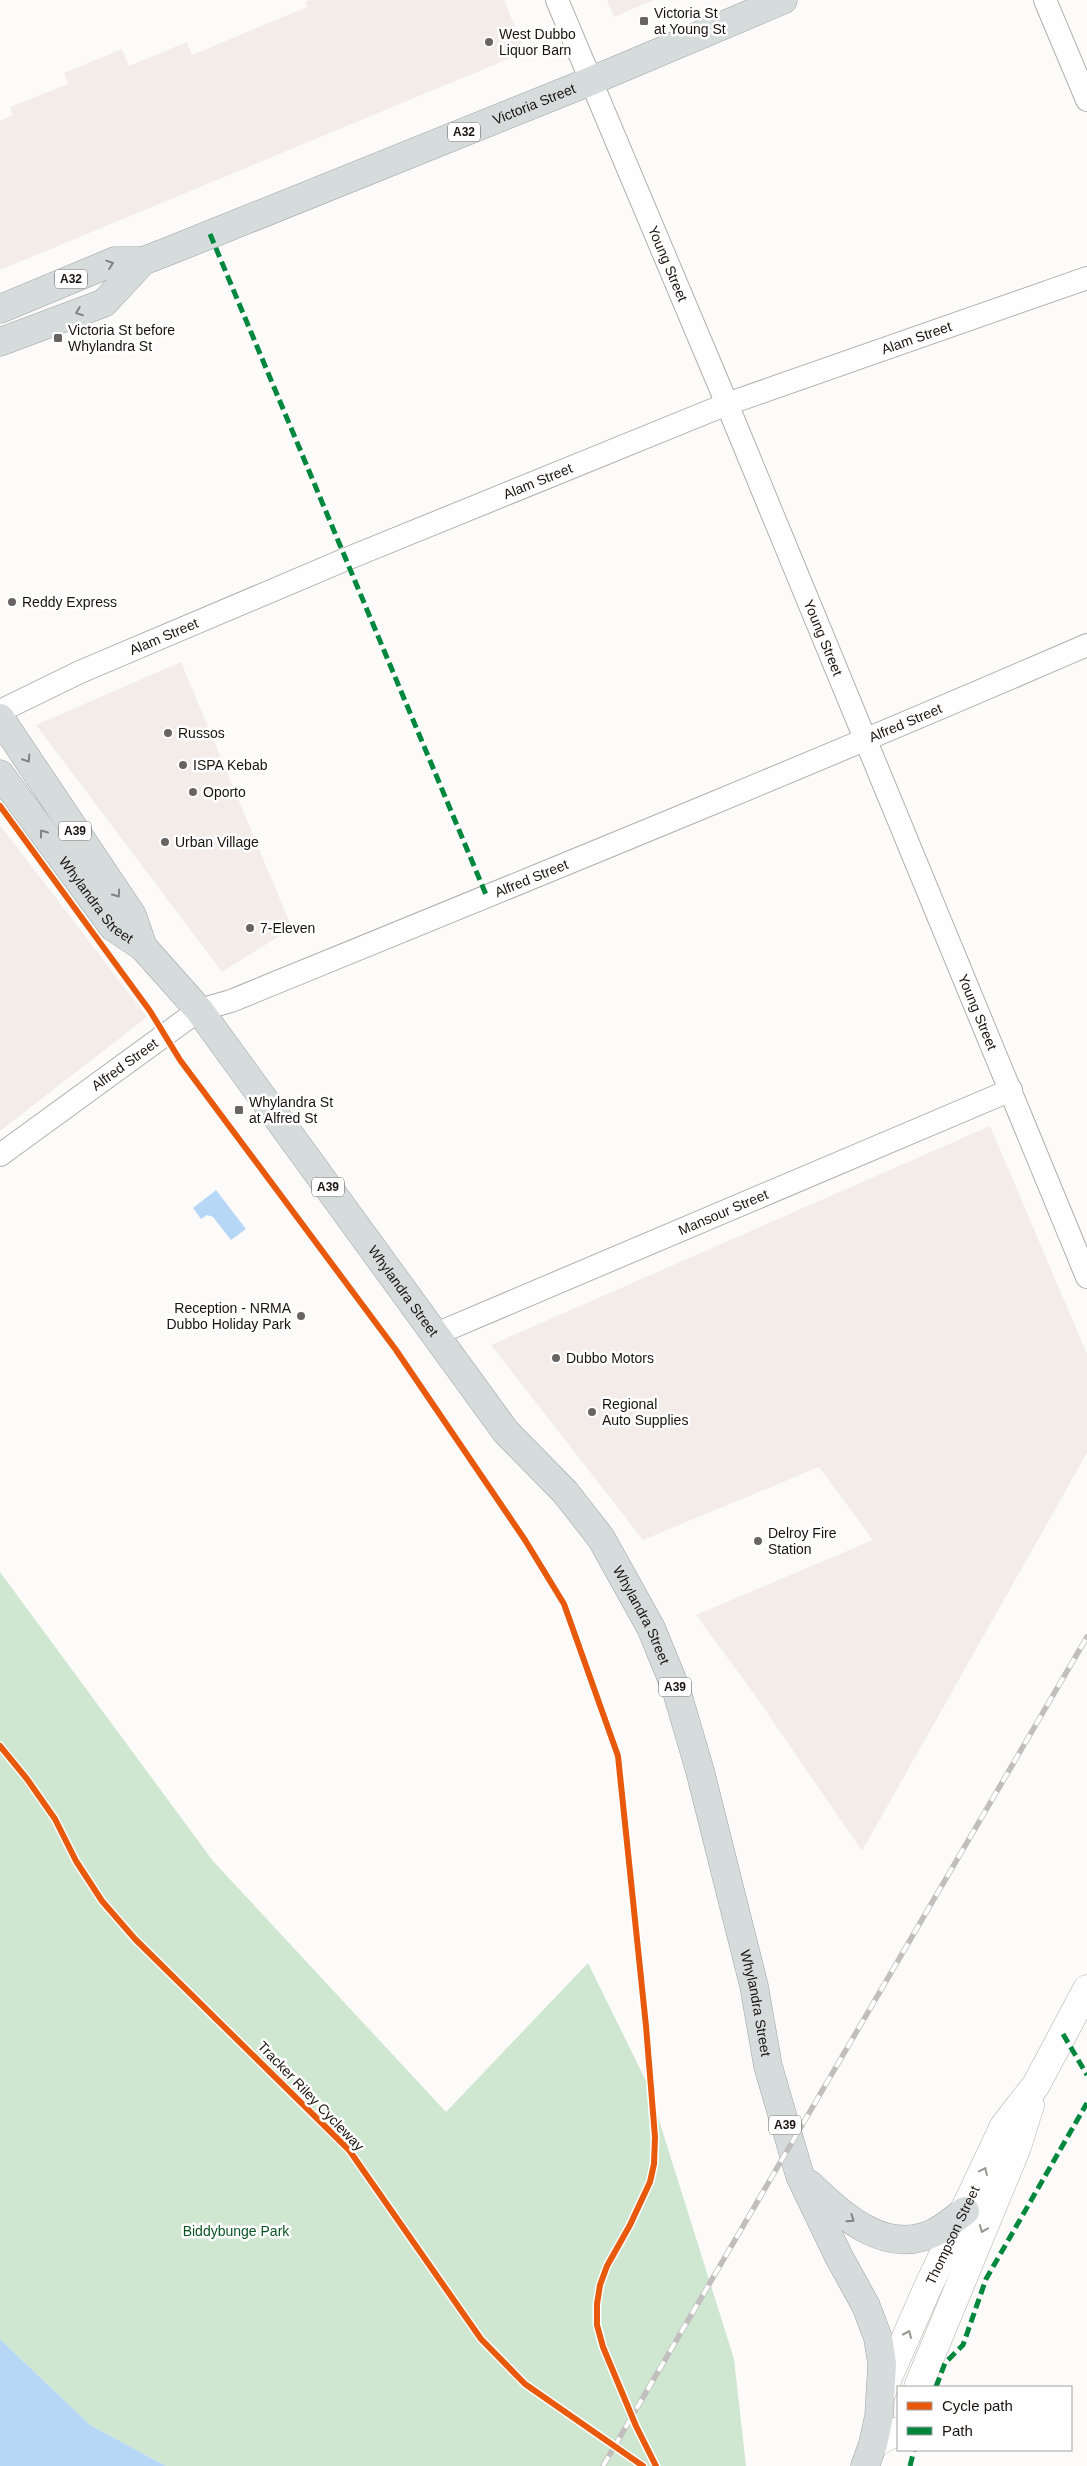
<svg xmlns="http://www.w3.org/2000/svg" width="1087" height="2466" viewBox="0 0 1087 2466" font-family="Helvetica,sans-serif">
<rect width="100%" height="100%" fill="#fdfbfa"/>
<g fill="#f3ece9">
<polygon points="310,0 504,0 525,52 0,270 0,121 13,115 10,107 68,84 64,73 122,49 129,66 187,42 192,55 307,7 305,2"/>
<polygon points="607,0 654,0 614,17"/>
<polygon points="181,662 292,928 222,972 36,725"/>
<polygon points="0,825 147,1017 0,1131"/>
<polygon points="990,1126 1087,1354 1087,1453 862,1851 752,1691 696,1615 873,1540 819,1467 643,1540 491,1345"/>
</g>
<polygon fill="#cfe6d1" points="0,1572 213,1861 446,2112 588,1963 648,2085 734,2359 746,2466 166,2466 90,2425 0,2339"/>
<g fill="#b7d7f7">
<polygon points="216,1190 246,1229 231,1240 213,1217 207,1215 201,1219 193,1208"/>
<polygon points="0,2339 90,2425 166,2466 0,2466"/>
</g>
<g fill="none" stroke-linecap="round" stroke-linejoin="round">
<defs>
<g id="minor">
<path id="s1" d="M557 0 727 404 1087 1277"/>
<polyline points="1045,0 1087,100"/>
<path id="s2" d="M0 711 80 672 344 560 727 404 1087 278"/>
<path id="s3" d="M0 1155 199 1010 231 1001C517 884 803 768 1087 645"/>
<path id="s4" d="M436 1334 1011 1090"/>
</g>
<g id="tertiary">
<polyline points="918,2387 1017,2147 1030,2105"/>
<path id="s5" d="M881 2394 927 2289 1004 2126 1036 2085 1087 1989"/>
<polyline points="873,2444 898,2431"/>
</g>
<g id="trunk">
<path id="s6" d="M0 309 115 261H143L169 251 591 81 783 0"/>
<polyline points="0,342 104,303 143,261"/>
<polyline points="0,718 132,915 143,947"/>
<path id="s7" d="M0 774 113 927 143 947 199 1010 506 1432 565 1492 601 1538 651 1628 676 1689 700 1771 754 1986 768 2066 800 2176 839 2257 866 2306 878 2338 882 2364 879 2416 873 2444 865 2466"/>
<path d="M809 2184C842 2215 885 2256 933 2233 945 2228 955 2218 965 2211"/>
</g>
</defs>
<use href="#minor" stroke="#b2aeac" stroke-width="24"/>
<use href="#tertiary" stroke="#b2aeac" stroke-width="29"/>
<use href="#trunk" stroke="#9ba2a3" stroke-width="29"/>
<use href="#minor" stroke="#fffefe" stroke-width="22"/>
<use href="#tertiary" stroke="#fffefe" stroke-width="28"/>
<use href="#trunk" stroke="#d6dcdc" stroke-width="28"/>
<defs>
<polyline id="rail" points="603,2466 1087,1637"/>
</defs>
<use href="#rail" stroke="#c0bfbe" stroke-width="5.5"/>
<use href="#rail" stroke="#fff" stroke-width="4" stroke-dasharray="11" stroke-linecap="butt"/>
<g stroke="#00873e" stroke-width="5" stroke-dasharray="10 5" stroke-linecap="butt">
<polyline points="210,234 487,897"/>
<polyline points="1063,2034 1087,2075"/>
<polyline points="936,2387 945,2363 963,2345 986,2279 1087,2103"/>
<polyline points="910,2466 914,2450"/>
</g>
<defs>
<g id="cycleway">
<polyline points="0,806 150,1011 180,1060 396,1350 525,1540 564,1604 618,1756 646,2026 655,2137 654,2164 650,2182 630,2225 607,2266 600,2285 597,2304 597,2325 603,2347 636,2426 656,2466"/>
<polyline points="0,1746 27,1779 55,1819 76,1861 102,1901 135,1939 349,2150 481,2339 525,2384 643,2466"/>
</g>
</defs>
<use href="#cycleway" stroke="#fff" stroke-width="9"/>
<use href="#cycleway" stroke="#e8590c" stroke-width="6"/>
</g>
<defs><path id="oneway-chevron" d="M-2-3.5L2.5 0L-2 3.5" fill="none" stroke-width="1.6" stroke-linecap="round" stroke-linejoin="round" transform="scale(1.25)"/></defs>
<g stroke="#818281">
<use href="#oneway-chevron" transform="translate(110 264) rotate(-19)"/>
<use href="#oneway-chevron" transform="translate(79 312) rotate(159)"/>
<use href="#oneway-chevron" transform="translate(27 759) rotate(57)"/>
<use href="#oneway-chevron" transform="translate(43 833) rotate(-126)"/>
<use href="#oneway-chevron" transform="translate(117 894) rotate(55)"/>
<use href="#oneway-chevron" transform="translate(851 2219) rotate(35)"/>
</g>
<g stroke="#989493">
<use href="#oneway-chevron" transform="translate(984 2171) rotate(-65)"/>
<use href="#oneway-chevron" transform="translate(983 2229) rotate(112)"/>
<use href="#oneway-chevron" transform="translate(908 2334) rotate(-66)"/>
</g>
<g fill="#696463" stroke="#fff" stroke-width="2">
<rect x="639" y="16" width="10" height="10" rx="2.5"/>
<circle cx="489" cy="42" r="5"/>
<rect x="53" y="333" width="10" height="10" rx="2.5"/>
<circle cx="12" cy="602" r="5"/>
<circle cx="168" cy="733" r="5"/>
<circle cx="183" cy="765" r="5"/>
<circle cx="193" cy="792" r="5"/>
<circle cx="165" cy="842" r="5"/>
<circle cx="250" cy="928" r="5"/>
<rect x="234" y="1105" width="10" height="10" rx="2.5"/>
<circle cx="301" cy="1316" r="5"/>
<circle cx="556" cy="1358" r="5"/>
<circle cx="592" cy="1412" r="5"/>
<circle cx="758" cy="1541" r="5"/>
</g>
<g text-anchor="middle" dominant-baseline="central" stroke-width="5" stroke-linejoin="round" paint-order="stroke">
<g fill="#fff" stroke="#5f5a58" stroke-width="1">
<rect x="448" y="122.5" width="32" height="19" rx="4"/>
<rect x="55" y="269.5" width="32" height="19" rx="4"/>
<rect x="59" y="821.5" width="32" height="19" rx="4"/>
<rect x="312" y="1177.5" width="32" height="19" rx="4"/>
<rect x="659" y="1677.5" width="32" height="19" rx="4"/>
<rect x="769" y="2115.5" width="32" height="19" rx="4"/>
</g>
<g font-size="12" font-weight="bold" fill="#1a1311">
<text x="464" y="132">A32</text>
<text x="71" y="279">A32</text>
<text x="75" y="831">A39</text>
<text x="328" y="1187">A39</text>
<text x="675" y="1687">A39</text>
<text x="785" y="2125">A39</text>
</g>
<g font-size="14" fill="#1a1311" stroke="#fff" text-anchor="start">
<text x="654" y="13">Victoria St<tspan x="654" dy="16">at Young St</tspan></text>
<text x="499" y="34">West Dubbo<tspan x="499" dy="16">Liquor Barn</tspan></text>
<text x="68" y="330">Victoria St before<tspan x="68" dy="16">Whylandra St</tspan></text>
<text x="22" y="602">Reddy Express</text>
<text x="178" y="733">Russos</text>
<text x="193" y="765">ISPA Kebab</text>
<text x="203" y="792">Oporto</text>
<text x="175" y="842">Urban Village</text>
<text x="260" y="928">7-Eleven</text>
<text x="249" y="1102">Whylandra St<tspan x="249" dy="16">at Alfred St</tspan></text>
<text x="291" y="1308" text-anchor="end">Reception - NRMA<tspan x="291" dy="16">Dubbo Holiday Park</tspan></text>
<text x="566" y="1358">Dubbo Motors</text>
<text x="602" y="1404">Regional<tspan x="602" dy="16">Auto Supplies</tspan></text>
<text x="768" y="1533">Delroy Fire<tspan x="768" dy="16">Station</tspan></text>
</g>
<g font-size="14" fill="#1a1311" stroke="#fff">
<text stroke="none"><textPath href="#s6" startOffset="574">Victoria Street</textPath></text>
<text stroke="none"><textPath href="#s1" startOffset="286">Young Street</textPath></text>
<text stroke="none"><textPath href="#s2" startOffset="990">Alam Street</textPath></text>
<text stroke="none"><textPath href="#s2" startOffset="585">Alam Street</textPath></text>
<text stroke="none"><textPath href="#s2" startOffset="180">Alam Street</textPath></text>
<text stroke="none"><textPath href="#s1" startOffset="691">Young Street</textPath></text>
<text stroke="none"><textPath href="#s3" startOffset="1009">Alfred Street</textPath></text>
<text stroke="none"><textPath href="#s3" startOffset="604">Alfred Street</textPath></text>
<text stroke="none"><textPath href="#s7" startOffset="159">Whylandra Street</textPath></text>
<text stroke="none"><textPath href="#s1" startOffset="1096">Young Street</textPath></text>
<text stroke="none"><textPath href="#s3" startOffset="154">Alfred Street</textPath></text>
<text stroke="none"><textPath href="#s4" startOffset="312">Mansour Street</textPath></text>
<text stroke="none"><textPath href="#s7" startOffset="658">Whylandra Street</textPath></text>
<text stroke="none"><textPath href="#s7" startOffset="1062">Whylandra Street</textPath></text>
<text stroke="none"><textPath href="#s7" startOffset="1468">Whylandra Street</textPath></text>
<text transform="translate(311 2096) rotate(46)">Tracker Riley Cycleway</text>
<text stroke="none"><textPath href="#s5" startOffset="174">Thompson Street</textPath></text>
</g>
<g font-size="14" fill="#0b5623" stroke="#fff">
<text x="236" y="2231">Biddybunge Park</text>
</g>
</g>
<rect x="897" y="2386" width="175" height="65" fill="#ffffff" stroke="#a3a1a0"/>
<rect x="907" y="2402" width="25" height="8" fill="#e8590c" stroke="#a3a1a0"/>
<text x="942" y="2411" font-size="15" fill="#1a1311">Cycle path</text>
<rect x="907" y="2427" width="25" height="8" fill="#00873e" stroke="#a3a1a0"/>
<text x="942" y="2436" font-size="15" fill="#1a1311">Path</text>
</svg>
